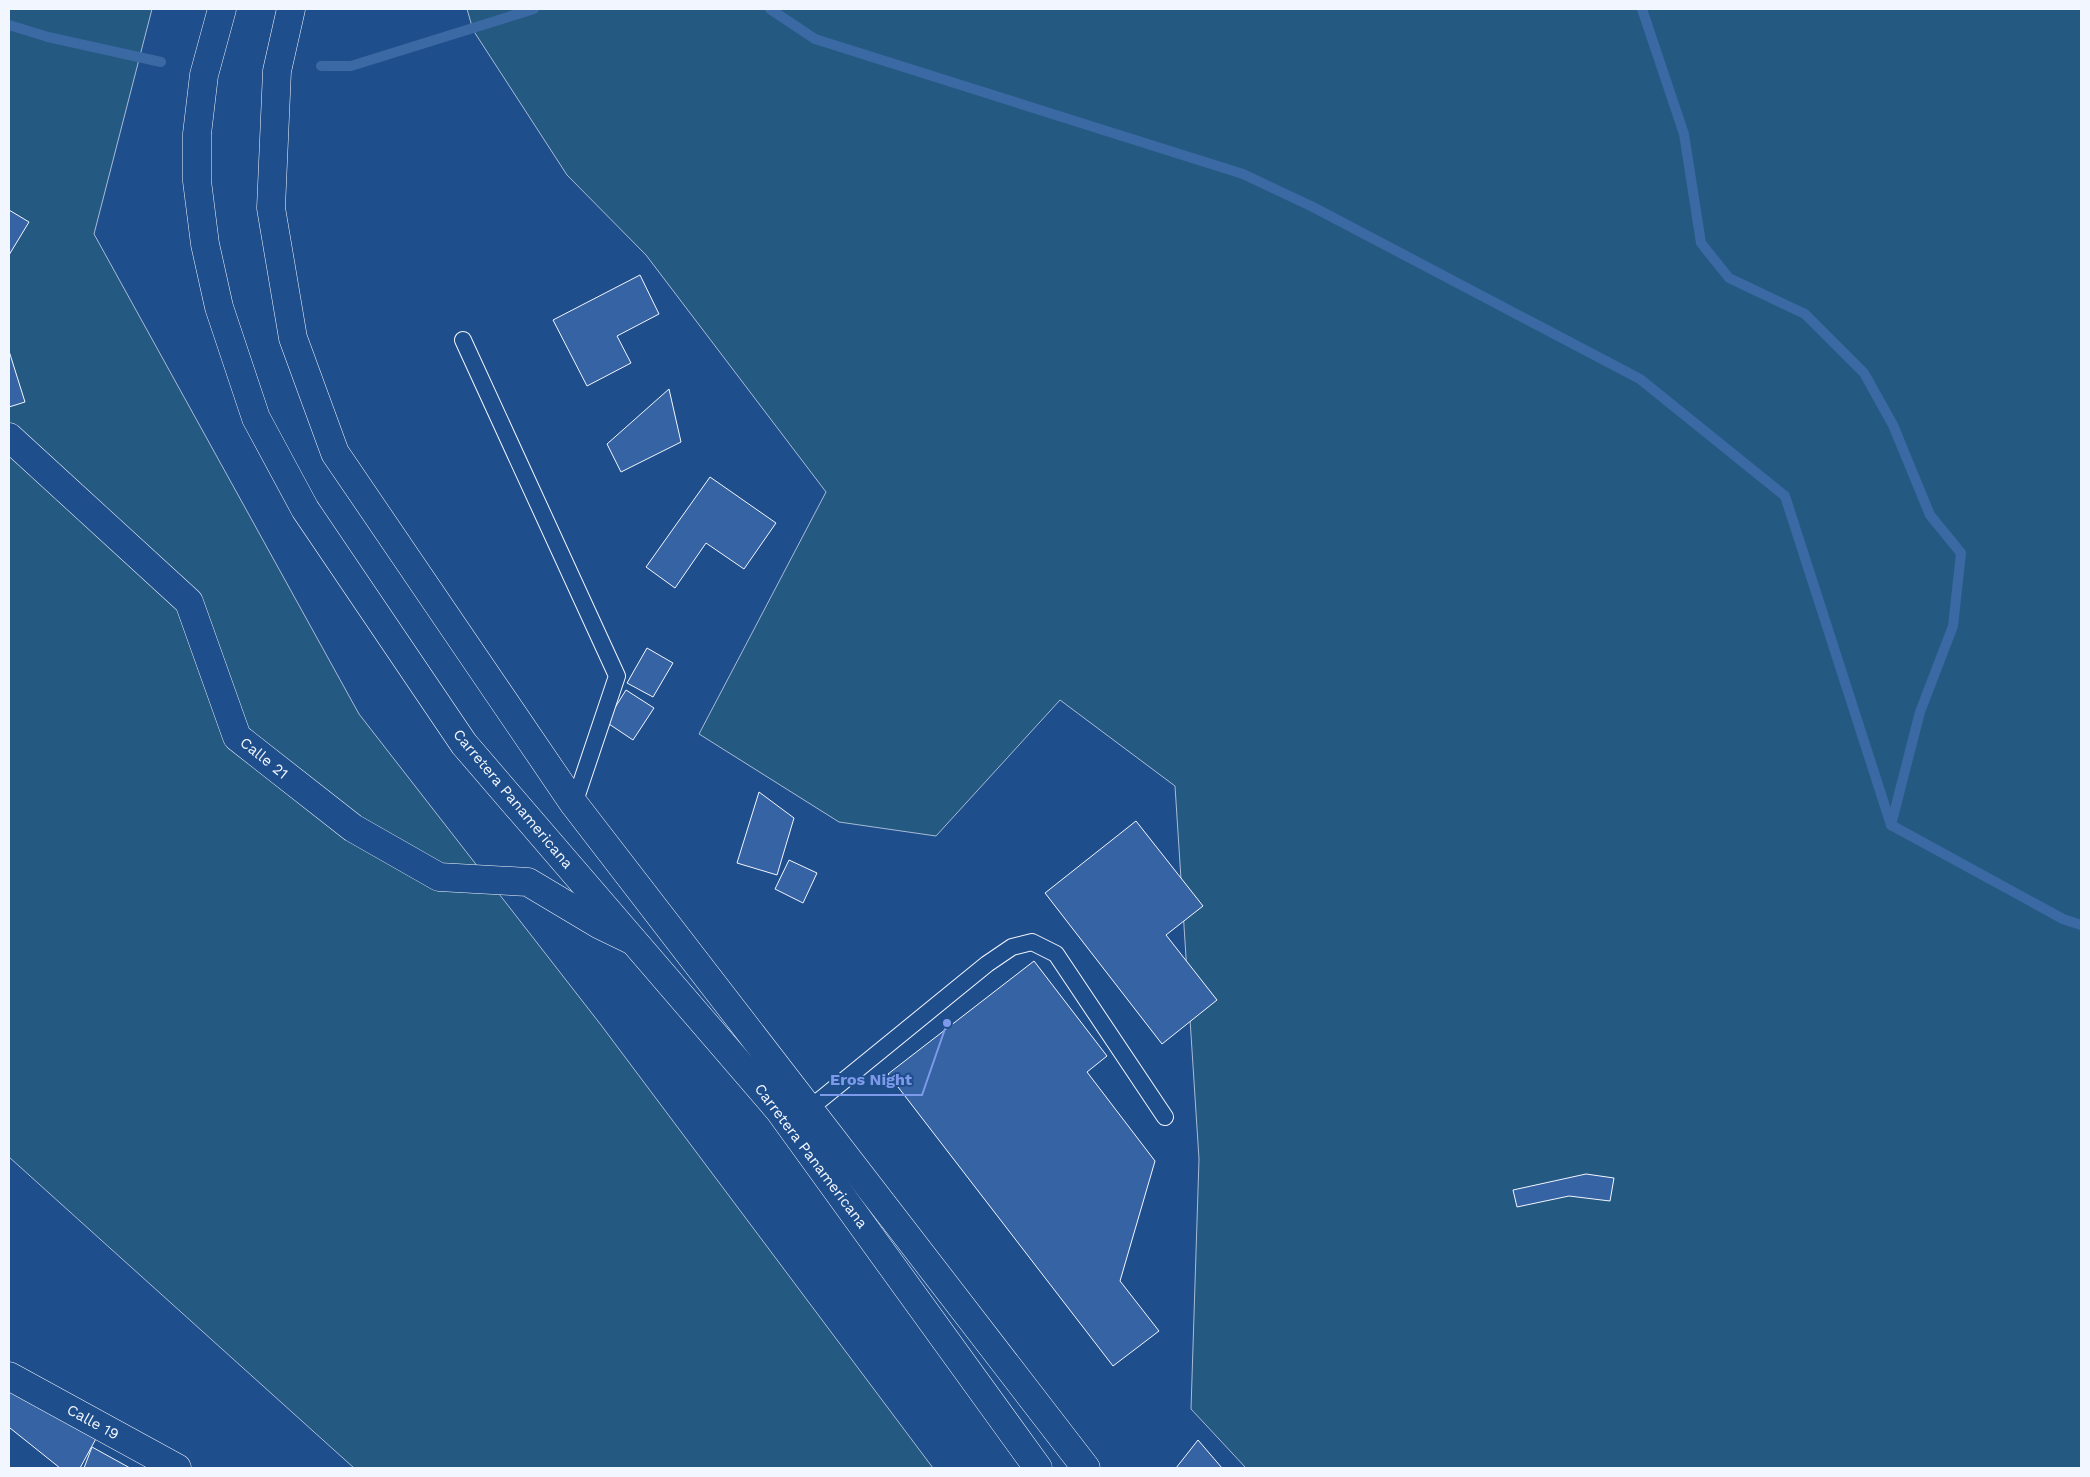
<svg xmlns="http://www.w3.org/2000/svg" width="2090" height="1477" viewBox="0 0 2090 1477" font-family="'Work Sans',sans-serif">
<rect width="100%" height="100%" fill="#1f4e8c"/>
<g fill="#245a82" stroke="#a8bbd7">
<polygon points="9,9 152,9 94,234 359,714 601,1025 933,1468 354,1468 9,1157"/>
<polygon points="467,9 2081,9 2081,1468 1246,1468 1191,1409 1199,1159 1175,786 1060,700 936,836 839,822 699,734 826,492 646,255 567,175 473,30"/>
</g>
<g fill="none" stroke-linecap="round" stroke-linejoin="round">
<g stroke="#3b69a3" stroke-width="10">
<polyline points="770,9 815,39 1243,174 1313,207 1640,379 1785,496 1891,825 2063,919 2081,925"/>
<polyline points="1642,9 1684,134 1701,243 1729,278 1805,314 1864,373 1893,425 1930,515 1961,553 1953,626 1920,712 1891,825"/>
<polyline points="9,25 48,37 161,62"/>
<polyline points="321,66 351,66 534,9"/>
</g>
</g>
<g fill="#3563a3" stroke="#f2f6ff">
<polygon points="9,210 29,222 9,255"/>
<polygon points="640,275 659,314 617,336 631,363 587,386 553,320"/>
<polygon points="9,351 25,402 9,407"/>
<polygon points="669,389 681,442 621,472 607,444"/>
<polygon points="710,477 776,523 744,569 706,543 675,588 646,567"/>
<polygon points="647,648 673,663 653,697 627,683"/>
<polygon points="626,690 654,708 633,740 606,722"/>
<polygon points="759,792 794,818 777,875 737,863"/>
<polygon points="1136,821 1203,906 1166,935 1217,1000 1162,1044 1045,893"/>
<polygon points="789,860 817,873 803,903 775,889"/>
<polygon points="1034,961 1107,1056 1087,1072 1155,1161 1120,1281 1159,1331 1113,1366 888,1074"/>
<polygon points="1586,1174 1614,1178 1610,1201 1569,1196 1517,1207 1513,1190"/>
<polygon points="9,1382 98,1435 80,1468 60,1468 10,1428 9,1431"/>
<polygon points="1198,1440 1222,1468 1176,1468"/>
<polygon points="92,1447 130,1468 84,1468"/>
</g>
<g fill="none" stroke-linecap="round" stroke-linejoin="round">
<defs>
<g id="service">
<polyline points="463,340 617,676 574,804"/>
<polyline points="809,1109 987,964 1012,947 1032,942 1056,954 1165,1117"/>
</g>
<g id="minor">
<polyline points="9,437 189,602 237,737 353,828 439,877 528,882 600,925 633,941"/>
<polyline points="9,1376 177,1468"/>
</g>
<g id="trunk">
<polyline points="222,9 204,75 197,134 197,181 205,244 219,307 256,418 305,509 464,744 779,1110 1038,1468"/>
<polyline points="291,9 277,71 271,208 293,338 335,453 574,804 1086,1468"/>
</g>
</defs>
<use href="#service" stroke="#f2f6ff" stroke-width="18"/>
<use href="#minor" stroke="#f2f6ff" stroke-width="29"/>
<use href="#trunk" stroke="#f2f6ff" stroke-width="29"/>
<use href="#service" stroke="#1f4e8c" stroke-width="16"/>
<use href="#minor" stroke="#1f4e8c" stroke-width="28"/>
<use href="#trunk" stroke="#1f4e8c" stroke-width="28"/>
</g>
<g text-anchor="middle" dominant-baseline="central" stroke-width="4" stroke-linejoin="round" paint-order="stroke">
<g font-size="15" fill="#f2f6ff" stroke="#1f4e8c">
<text transform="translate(264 758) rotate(39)">Calle 21</text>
<text transform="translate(513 799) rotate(50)">Carretera Panamericana</text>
<text transform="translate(811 1156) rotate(53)">Carretera Panamericana</text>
<text transform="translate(93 1422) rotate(29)">Calle 19</text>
</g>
</g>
<path fill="none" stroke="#7d9aea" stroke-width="2" d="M947 1023L922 1095H820"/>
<circle fill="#7d9aea" stroke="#1f4e8c" stroke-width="2" cx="947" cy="1023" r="5"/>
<g font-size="16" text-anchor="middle" font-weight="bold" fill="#7d9aea" stroke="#1f4e8c" stroke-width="4" stroke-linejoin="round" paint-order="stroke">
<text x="871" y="1085">Eros Night</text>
</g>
<rect width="2090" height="1477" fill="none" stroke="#f2f6ff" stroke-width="20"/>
</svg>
